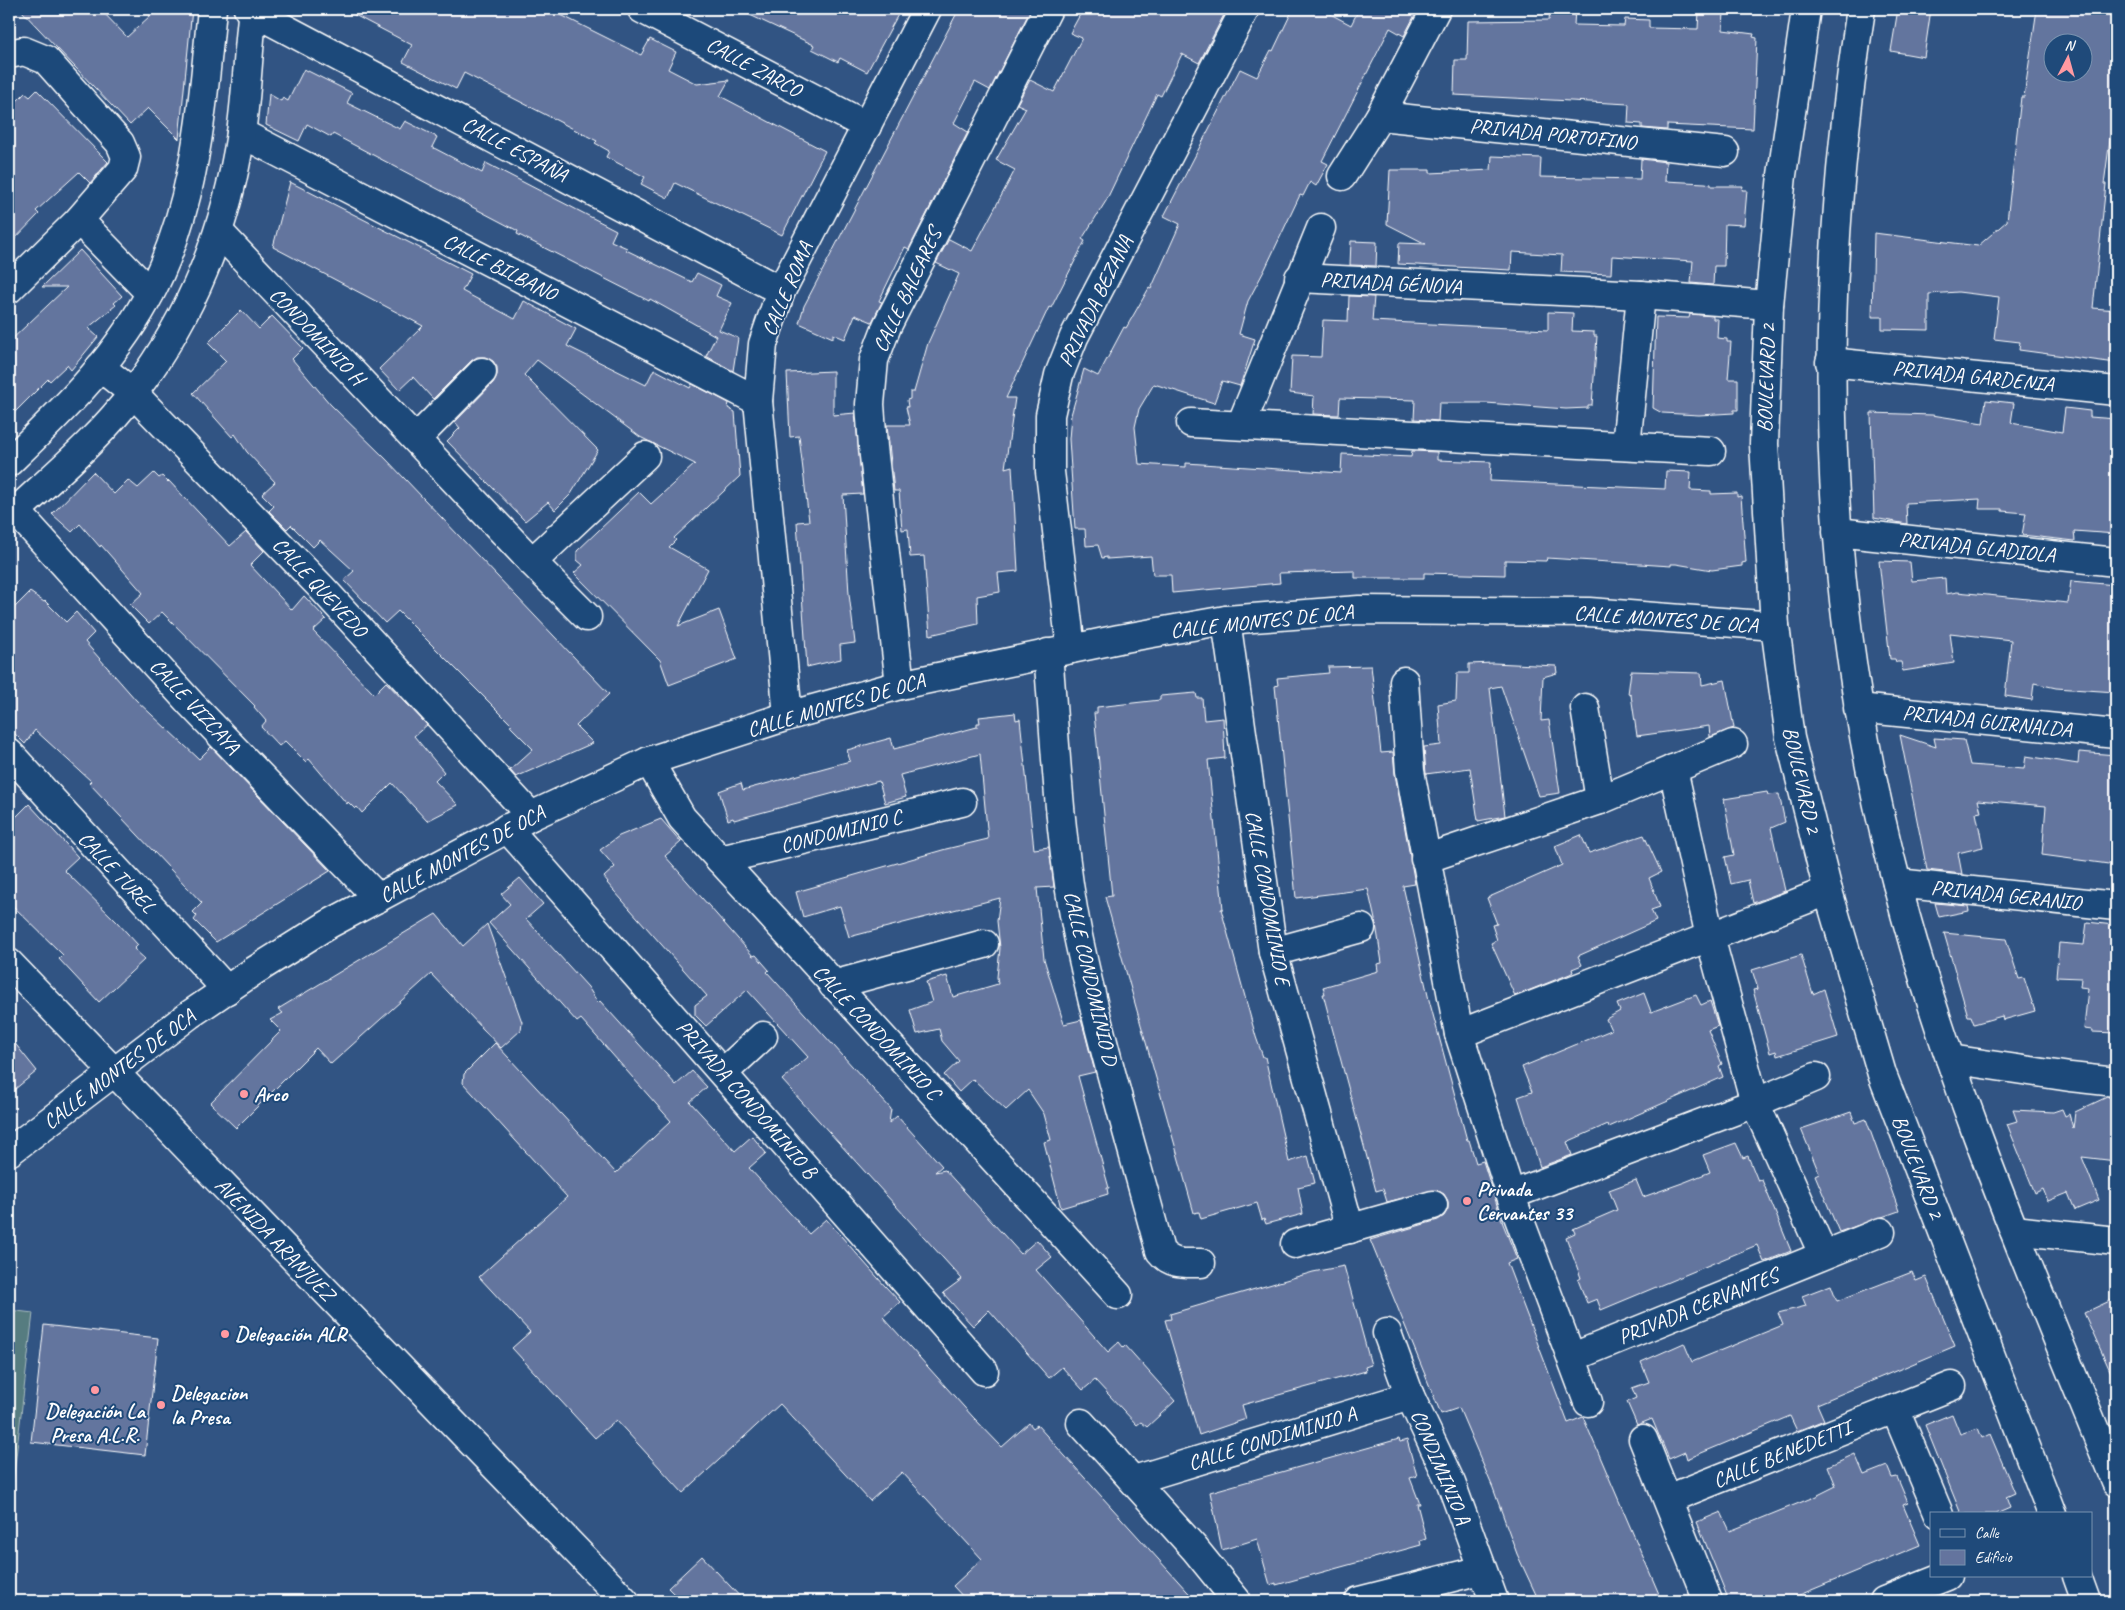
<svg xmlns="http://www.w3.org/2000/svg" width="2125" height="1610" viewBox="0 0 2125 1610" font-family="Caveat,sans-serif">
<rect width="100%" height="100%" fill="#315483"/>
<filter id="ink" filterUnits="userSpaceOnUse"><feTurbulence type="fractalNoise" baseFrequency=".02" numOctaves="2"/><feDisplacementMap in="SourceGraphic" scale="10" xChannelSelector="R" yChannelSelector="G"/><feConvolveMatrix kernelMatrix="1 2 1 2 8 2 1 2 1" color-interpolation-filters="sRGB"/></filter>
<g filter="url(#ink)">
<polygon fill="#567b80" stroke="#aabdc0" points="9,1310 33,1313 13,1482 9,1482"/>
<g fill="#64749e" stroke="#fff" fill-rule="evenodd">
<polygon points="20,9 100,9 127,37 150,16 150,9 192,9 179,139 148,108 130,125"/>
<polygon points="343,9 564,9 561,15 641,55 650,39 676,52 668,69 697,84 729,80 720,96 825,151 782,235 675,183 668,198 641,184 645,177 606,157 609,151 595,143 597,141 464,73 456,89 403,62 412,45"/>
<polygon points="737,9 901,9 867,72 840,58 838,62 812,49 814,45"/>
<polygon points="959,9 1031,9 990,90 975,82 954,123 968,132 909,249 905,247 879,301 882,302 872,322 855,315 845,339 833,334 833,338 799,323 804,306"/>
<polygon points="1083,9 1227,9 1199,63 1182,54 1161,96 1157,94 1106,201 1082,239 1085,241 1051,308 1049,307 1006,398 1015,398 1005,468 1012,466 1018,571 998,573 1000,592 977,596 978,624 930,635 924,556 910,557 908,529 902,530 899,491 894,491 887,425 910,425 906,407 908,407 907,400 910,399 910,392 914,392 928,343 959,274 936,263 949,239 972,251 1015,170 996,160 1026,108 1017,104 1030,80 1054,92 1082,38 1070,33"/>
<polygon points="1293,9 1321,9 1351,25 1358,11 1354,9 1418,9 1404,36 1390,28 1322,161 1328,164 1316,186 1310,182 1303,196 1300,195 1265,269 1248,301 1239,334 1255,339 1240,386 1222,381 1214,403 1154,384 1139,409 1135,427 1139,464 1186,467 1186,463 1341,473 1342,454 1411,457 1412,451 1437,452 1437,460 1491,462 1490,481 1665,489 1666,471 1691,472 1690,490 1711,491 1711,494 1737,493 1737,497 1741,496 1746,562 1742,563 1742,566 1712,570 1676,564 1671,564 1671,566 1547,558 1546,561 1505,560 1505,575 1424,573 1424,578 1355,578 1355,571 1279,573 1280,583 1172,593 1171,575 1153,575 1151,556 1107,559 1107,557 1102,558 1098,545 1086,546 1085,529 1075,529 1069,439 1071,415 1084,369 1098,376 1124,327 1126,328 1149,288 1151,289 1180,224 1164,216 1240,69 1257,77 1271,50 1273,51"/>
<polygon points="1550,9 1575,9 1574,25 1624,26 1625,19 1649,20 1649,28 1698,29 1699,11 1724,12 1723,30 1754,34 1753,37 1757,38 1753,129 1667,125 1667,130 1642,128 1642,124 1628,123 1629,104 1454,95 1455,60 1467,60 1468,21 1549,20"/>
<polygon points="1898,9 1931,9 1924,57 1891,51"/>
<path d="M2037 9H2116V95L2104 184H2106L2093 308 2116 310V363L2019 350 2020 342 1994 339 1999 297 1958 292 1929 294V330L1882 329V317H1872L1874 233 1978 246 2007 221 2021 97H2024ZM2052 42H2082V72H2052Z"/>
<polygon points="304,69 352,93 347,103 400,129 405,121 437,137 432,147 482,173 486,163 616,230 611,241 627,248 626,250 692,282 697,273 721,285 716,296 732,303 719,330 738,338 733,371 706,356 716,336 650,299 649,301 517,234 518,231 333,134 331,137 307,124 299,141 266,125 269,94 281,101 283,98 288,101"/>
<polygon points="37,90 108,162 90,183 79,172 36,211 39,214 9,245 9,109 25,93 30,97"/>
<polygon points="1492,156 1541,158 1540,177 1640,179 1641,159 1666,162 1665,181 1705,183 1711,184 1711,186 1743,186 1742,190 1747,190 1744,225 1725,224 1724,266 1714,266 1713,285 1691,283 1693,261 1612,256 1611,274 1561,272 1562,255 1512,252 1511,270 1398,264 1399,243 1426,244 1387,224 1390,170 1430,170 1430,173 1491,170"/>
<polygon points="290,182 471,274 462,291 515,319 524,301 576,329 567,346 646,385 654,369 690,388 692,384 729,403 728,408 735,412 740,476 674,538 676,540 669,547 708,569 678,626 719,610 737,659 669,685 660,660 574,573 583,565 577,560 577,551 639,492 651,504 695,464 640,437 537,360 524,375 598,450 571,494 555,510 548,502 525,521 447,441 460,428 455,422 493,383 497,375 497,367 493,361 485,357 477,357 471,361 433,399 413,377 399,390 379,369 423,326 273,247"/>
<polygon points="1351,241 1377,242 1376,266 1350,265"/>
<polygon points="80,250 122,296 114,303 116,305 88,328 98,337 71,370 67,365 50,381 48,379 9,418 9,342 67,287 42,287"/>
<polygon points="1349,296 1374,297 1372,321 1548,330 1548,312 1573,313 1572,331 1594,332 1594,336 1597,336 1592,405 1588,405 1588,408 1566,409 1486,403 1439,403 1438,421 1414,419 1415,400 1340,398 1339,415 1313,414 1314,396 1290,393 1292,356 1321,357 1323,320 1348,321"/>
<polygon points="241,310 259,329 272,316 303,348 292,359 330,404 386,459 609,694 576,726 593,743 516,777 510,770 533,749 510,726 512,725 398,611 385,623 344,580 354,571 320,540 313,547 291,525 287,529 269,511 274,506 262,494 275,482 247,452 235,434 232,437 193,393 226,361 208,343"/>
<polygon points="1690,314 1713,316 1713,319 1718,319 1717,338 1727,339 1727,342 1731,342 1728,379 1738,379 1738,410 1734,410 1734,413 1699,415 1662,413 1653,408 1656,317 1689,318"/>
<polygon points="833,371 833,415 855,413 863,494 843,495 849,594 855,643 840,645 841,659 807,667 797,522 809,521 799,436 790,437 787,373"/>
<polygon points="1986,400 2014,403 2011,423 2062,432 2065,408 2090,411 2090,417 2116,419 2116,534 2074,531 2075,541 2022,535 2026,513 2002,511 2002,509 1979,509 1980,499 1906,503 1907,524 1874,518 1871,413 1932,415 1983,423"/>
<polygon points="93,472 114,494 128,480 138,488 154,473 159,478 162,476 168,482 169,481 230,546 246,532 264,551 250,565 292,610 304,596 326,619 313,631 374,694 386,682 427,725 414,736 444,772 435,781 458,805 427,821 392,783 362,813 357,807 355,809 348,802 347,804 309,759 306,762 285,741 279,746 261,727 266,721 254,707 255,706 162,612 149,624 130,605 143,593 101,545 100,547 80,524 72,532 52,514"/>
<polygon points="1879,561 1910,562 1912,581 1945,578 1946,594 1957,592 2068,603 2071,581 2116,585 2116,692 2056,688 2034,683 2032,700 2005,696 2011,640 1950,633 1954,663 1903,671 1901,662 1896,662 1895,659 1890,659"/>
<polygon points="30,592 44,602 45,601 66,622 76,612 94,633 85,642 136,700 199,759 211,747 330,871 216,942 194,920 197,916 193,912 202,903 89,783 91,781 35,730 25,744 9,728 9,613"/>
<polygon points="1493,663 1556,666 1557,673 1543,677 1541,721 1549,720 1560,793 1539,796 1501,686 1490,688 1505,816 1478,821 1470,768 1426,774 1424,747 1441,745 1438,704 1456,701 1457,673 1469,673 1469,664"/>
<polygon points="1371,666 1381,753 1393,752 1395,774 1415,884 1403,886 1429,1000 1467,1140 1469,1140 1476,1163 1483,1161 1503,1224 1517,1259 1507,1263 1568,1423 1583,1417 1662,1601 1539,1601 1517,1554 1493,1488 1459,1408 1441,1414 1370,1240 1438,1220 1444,1216 1448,1209 1448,1201 1444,1194 1436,1190 1387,1202 1383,1189 1376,1191 1323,994 1325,994 1323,987 1378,971 1377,964 1382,963 1376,924 1368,889 1296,898 1275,686 1278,685 1277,678 1329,673 1328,667"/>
<polygon points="1631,671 1701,673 1702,685 1725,680 1734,728 1710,737 1709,726 1637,736 1631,695 1628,694"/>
<polygon points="1196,693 1197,698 1202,698 1204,720 1223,718 1225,758 1208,760 1223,909 1221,909 1256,1037 1263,1057 1265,1057 1289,1162 1308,1156 1315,1183 1298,1187 1303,1214 1266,1224 1264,1219 1262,1220 1257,1203 1201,1219 1199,1212 1194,1213 1105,897 1112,896 1094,713 1097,713 1097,707 1160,700 1160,696"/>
<polygon points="1015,713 1016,720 1020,719 1034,849 1049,847 1054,887 1037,888 1044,959 1064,1024 1081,1020 1084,1030 1095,1072 1078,1076 1109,1188 1107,1188 1108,1194 1061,1208 1044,1142 1051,1140 1044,1114 1028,1090 1006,1110 973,1079 959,1092 944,1075 959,1061 942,1041 939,1029 917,1034 910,1010 932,1002 926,982 947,976 953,997 998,984 997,977 1000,948 997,921 1000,898 849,937 840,906 803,917 796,892 946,849 988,839 980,754 900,775 906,797 885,803 879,781 734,820 733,818 728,820 719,791 741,783 743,790 850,761 847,750 891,738 894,749 977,727 977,723 980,723 979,717"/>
<polygon points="1900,735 1936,747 1934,738 1964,740 1970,765 2024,769 2026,756 2078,764 2079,752 2116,755 2116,865 2042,855 2046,806 1978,800 1981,812 1976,813 1983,847 1958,853 1962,874 1927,870"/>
<polygon points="1767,792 1768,795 1779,794 1785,822 1771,828 1785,891 1753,903 1748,880 1731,884 1725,857 1734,855 1724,799"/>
<polygon points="29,804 78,857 64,870 117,922 138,945 134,949 145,959 99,1002 59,959 63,955 9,902 9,824"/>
<polygon points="661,819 681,842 665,856 753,956 756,955 769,970 767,972 891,1109 889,1123 897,1116 942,1166 935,1172 945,1170 1021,1254 1037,1240 1052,1257 1036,1270 1108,1352 1119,1342 1123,1347 1125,1345 1175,1401 1147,1427 1141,1422 1137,1425 1095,1380 1083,1390 1062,1367 1049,1378 989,1310 973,1326 958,1310 943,1293 962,1279 782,1080 808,1057 747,990 706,1026 695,1015 695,1005 707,996 607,883 608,882 604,877 615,867 600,850 619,836"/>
<polygon points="1581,835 1589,853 1644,835 1661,872 1649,878 1660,907 1651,910 1656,921 1578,956 1582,965 1572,969 1573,972 1570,974 1515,996 1491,943 1497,940 1492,925 1497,924 1487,898 1562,865 1555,846"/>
<polygon points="520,878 543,904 526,919 588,987 598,1003 600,1001 676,1085 692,1071 707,1087 690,1102 735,1151 752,1136 766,1153 749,1168 809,1234 826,1219 885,1286 900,1302 883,1317 973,1417 1002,1447 1029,1423 1033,1428 1037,1425 1196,1601 967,1601 953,1586 982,1559 902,1472 870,1501 780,1404 683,1493 616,1420 595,1438 512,1348 530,1332 479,1277 567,1197 463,1083 464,1074 495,1043 616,1173 671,1121 581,1019 577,1022 489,923 510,904 501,894"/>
<polygon points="1935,903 1968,906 1969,911 1939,917"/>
<polygon points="436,914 463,946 487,924 522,1022 521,1030 501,1048 431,974 331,1064 316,1048 236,1128 210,1103 281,1031 270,1020 283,1013 278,1009"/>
<polygon points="2087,922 2114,925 2112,948 2116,949 2116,1033 2092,1032 2092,1030 2084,1029 2088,988 2080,987 2081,978 2056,977 2059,943 2084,945"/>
<polygon points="1944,933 2006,939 2019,979 2024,978 2035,1011 2003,1020 2002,1016 1974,1024 1971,1016 1968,1016"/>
<polygon points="1801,955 1813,994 1824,989 1838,1037 1777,1056 1776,1051 1770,1053 1753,990 1758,989 1752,970"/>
<polygon points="1644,993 1651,1012 1696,995 1701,1005 1710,1001 1718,1026 1708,1030 1722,1064 1719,1066 1723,1077 1609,1127 1608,1124 1567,1142 1572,1155 1540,1167 1518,1097 1532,1092 1522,1067 1611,1030 1606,1019 1620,1011 1617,1004"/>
<polygon points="9,1036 37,1071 9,1094"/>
<polygon points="2107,1097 2116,1097 2116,1161 2082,1157 2099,1200 2075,1210 2068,1193 2048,1201 2043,1189 2035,1193 2007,1124 2017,1121 2013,1110 2053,1112 2062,1109 2065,1116 2069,1114 2073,1128 2075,1112"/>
<polygon points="1851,1112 1855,1123 1866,1119 1899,1211 1839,1232 1815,1175 1819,1173 1801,1129"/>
<polygon points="1736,1143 1743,1158 1748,1156 1758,1181 1762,1180 1791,1251 1764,1262 1757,1245 1601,1310 1597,1299 1587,1303 1578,1280 1581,1278 1566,1237 1575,1233 1573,1229 1617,1210 1609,1190 1636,1180 1643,1197 1685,1182 1710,1172 1703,1155"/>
<polygon points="1344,1266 1371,1365 1365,1367 1366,1371 1242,1405 1246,1419 1199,1435 1165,1320 1171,1319 1170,1314 1313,1272"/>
<polygon points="1912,1272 1916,1281 1926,1277 1955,1346 1817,1404 1824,1420 1797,1431 1790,1416 1687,1459 1685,1452 1669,1459 1652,1419 1637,1425 1627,1402 1636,1398 1632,1388 1649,1382 1641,1362 1684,1343 1692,1362 1783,1325 1778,1313 1806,1306 1802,1296 1831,1285 1837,1301"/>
<polygon points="2116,1298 2116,1384 2084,1313"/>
<polygon points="44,1325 158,1338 145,1455 31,1442"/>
<polygon points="1952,1414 1960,1434 1978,1428 1982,1438 1990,1434 2015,1493 2006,1497 2010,1508 1996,1514 1961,1514 1925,1425"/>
<polygon points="1399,1439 1400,1442 1407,1440 1417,1476 1410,1478 1420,1504 1417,1504 1426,1539 1420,1541 1421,1545 1276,1585 1276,1583 1270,1585 1257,1539 1222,1550 1210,1492"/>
<polygon points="1855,1454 1864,1475 1887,1466 1892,1478 1897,1477 1908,1503 1903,1505 1920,1545 1785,1601 1729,1601 1697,1522 1721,1512 1730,1531 1814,1497 1836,1486 1828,1466"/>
<polygon points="702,1556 744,1601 681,1601 668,1588"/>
</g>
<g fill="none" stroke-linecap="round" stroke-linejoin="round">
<defs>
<g id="minor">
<polyline points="248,9 781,291"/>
<polyline points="642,9 867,126"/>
<polyline points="9,54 24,51 46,60 120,143 126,157 123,169 79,220 9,289"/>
<polyline points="1380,116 1725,152"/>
<polyline points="241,133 758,401"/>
<polyline points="1342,176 1380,116 1436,9"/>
<polyline points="79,220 150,293"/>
<polyline points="219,232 532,562 587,617"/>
<polyline points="1299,278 1641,295 1769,305"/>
<polyline points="1830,362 2116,391"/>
<polyline points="100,367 133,393 321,587 531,816"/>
<polyline points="1191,423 1711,451"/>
<polyline points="1241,425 1321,228"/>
<polyline points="416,439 482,372"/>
<polyline points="1626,446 1641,295"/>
<polyline points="16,511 191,704 378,898"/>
<polyline points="1837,532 2116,562"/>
<polyline points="532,562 645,456"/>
<polyline points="1226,620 1273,952 1350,1229"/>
<polyline points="1071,649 1050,472 1050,415 1059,375 1074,337 1245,9"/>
<path d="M1048 653C1056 747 1059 843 1078 936 1100 1042 1132 1146 1160 1251 1171 1265 1184 1263 1201 1263"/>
<polyline points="1404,681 1410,771 1459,1034 1514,1205 1588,1402"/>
<polyline points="900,685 873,447 870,404 874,360 887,326 1048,9"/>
<polyline points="1585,708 1600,800"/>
<polyline points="1858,708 2116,734"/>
<polyline points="788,716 758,401 763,344 781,291 927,9"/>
<polyline points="9,753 227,990"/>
<polyline points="649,761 682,818 1118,1295"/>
<polyline points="1673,769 1710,937 1755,1103 1823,1254"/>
<polyline points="507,828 984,1371"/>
<polyline points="1425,859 1600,800 1733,744"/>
<polyline points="720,860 962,802"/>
<polyline points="1897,883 2116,906"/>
<polyline points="1273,952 1361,928"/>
<polyline points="833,985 984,944"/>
<polyline points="1459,1034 1828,891"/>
<polyline points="1950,1059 2070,1077 2116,1082"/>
<polyline points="724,1072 763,1036"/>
<polyline points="1511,1195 1755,1103 1816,1077"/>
<polyline points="2014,1230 2116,1241"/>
<polyline points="1295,1244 1433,1205"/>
<polyline points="1387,1333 1410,1396 1451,1483 1494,1601"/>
<polyline points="1573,1357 1881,1232"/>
<polyline points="1895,1409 1939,1514"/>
<polyline points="1081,1423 1194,1548 1237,1601"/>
<polyline points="1643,1439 1708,1601"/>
<polyline points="1134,1480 1410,1396"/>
<polyline points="1668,1499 1952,1386"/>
<polyline points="1359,1601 1481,1570"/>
<polyline points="1884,1601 1947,1576"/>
</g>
<g id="tertiary">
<path d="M9 462C60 413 111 364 146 301 196 212 202 108 212 9"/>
<path d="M9 518C51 478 99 439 134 392 193 313 226 231 241 133 247 92 248 50 253 9"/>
<polyline points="9,963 625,1601"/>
<polyline points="9,1152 189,1015 254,971 329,924 531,816 649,761 788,716 900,685 1119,639 1226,620 1359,610 1589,612 1775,626"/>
</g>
<g id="secondary">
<polyline points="1806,9 1782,175 1769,305 1764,444 1775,626 1790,738 1828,891 1882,1074 2052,1514"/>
<path d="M1861 9C1815 304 1820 590 1896 880 1949 1087 2036 1284 2116 1482"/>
<polyline points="2077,1576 2086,1601"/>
</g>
</defs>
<use href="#minor" stroke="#fff" stroke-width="31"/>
<use href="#tertiary" stroke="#fff" stroke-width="31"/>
<use href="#secondary" stroke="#fff" stroke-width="31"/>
<use href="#minor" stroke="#1f4a7a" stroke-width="28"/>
<use href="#tertiary" stroke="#1f4a7a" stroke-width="28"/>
<use href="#secondary" stroke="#1f4a7a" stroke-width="28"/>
</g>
</g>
<g fill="#ff9aa2" stroke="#1f4a7a" stroke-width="2">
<circle cx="244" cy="1094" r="5"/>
<circle cx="1467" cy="1201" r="5"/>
<circle cx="225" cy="1334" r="5"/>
<circle cx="95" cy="1390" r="5"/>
<circle cx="161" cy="1405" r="5"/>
</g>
<g text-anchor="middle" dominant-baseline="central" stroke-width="4" stroke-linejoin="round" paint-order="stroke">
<g font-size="21" fill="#fff" stroke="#1f4a7a">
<text transform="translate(754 67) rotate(28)">CALLE ZARCO</text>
<text transform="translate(1553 134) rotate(6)">PRIVADA PORTOFINO</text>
<text transform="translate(515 149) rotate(28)">CALLE ESPAÑA</text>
<text transform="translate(500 267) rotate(27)">CALLE BILBANO</text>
<text transform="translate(1391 283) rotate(3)">PRIVADA GÉNOVA</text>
<text transform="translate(787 289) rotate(-67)">CALLE ROMA</text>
<text transform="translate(907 290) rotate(-65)">CALLE BALEARES</text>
<text transform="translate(1095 301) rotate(-64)">PRIVADA BEZANA</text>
<text transform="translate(317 336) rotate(46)">CONDOMINIO H</text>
<text transform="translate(1973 376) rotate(6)">PRIVADA GARDENIA</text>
<text transform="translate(1766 378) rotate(-88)">BOULEVARD 2</text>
<text transform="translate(1977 547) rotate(6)">PRIVADA GLADIOLA</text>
<text transform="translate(320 587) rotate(47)">CALLE QUEVEDO</text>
<text transform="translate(1666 619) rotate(4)">CALLE MONTES DE OCA</text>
<text transform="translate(1262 621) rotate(-6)">CALLE MONTES DE OCA</text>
<text transform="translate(836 705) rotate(-16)">CALLE MONTES DE OCA</text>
<text transform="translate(195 706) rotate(47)">CALLE VIZCAYA</text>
<text transform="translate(1987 721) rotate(6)">PRIVADA GUIRNALDA</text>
<text transform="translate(1802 780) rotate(77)">BOULEVARD 2</text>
<text transform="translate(841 831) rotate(-14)">CONDOMINIO C</text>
<text transform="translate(462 854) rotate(-28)">CALLE MONTES DE OCA</text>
<text transform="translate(117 872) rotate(47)">CALLE TUREL</text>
<text transform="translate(2006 895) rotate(6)">PRIVADA GERANIO</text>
<text transform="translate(1268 898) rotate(80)">CALLE CONDOMINIO E</text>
<text transform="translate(1091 978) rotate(77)">CALLE CONDOMINIO D</text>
<text transform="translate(877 1032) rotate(47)">CALLE CONDOMINIO C</text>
<text transform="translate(119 1069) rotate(-37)">CALLE MONTES DE OCA</text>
<text transform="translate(747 1099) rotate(49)">PRIVADA CONDOMINIO B</text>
<text transform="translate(1918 1167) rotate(69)">BOULEVARD 2</text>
<text transform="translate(275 1239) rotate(46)">AVENIDA ARANJUEZ</text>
<text transform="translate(1698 1306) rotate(-22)">PRIVADA CERVANTES</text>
<text transform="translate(1272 1438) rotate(-17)">CALLE CONDIMINIO A</text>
<text transform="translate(1782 1454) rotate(-22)">CALLE BENEDETTI</text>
<text transform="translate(1441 1467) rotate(67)">CONDIMINIO A</text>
</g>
<g font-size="21" font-weight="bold" fill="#fff" stroke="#1f4a7a" text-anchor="start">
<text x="254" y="1094">Arco</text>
<text x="1477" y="1189">Privada<tspan x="1477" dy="24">Cervantes 33</tspan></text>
<text x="235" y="1334">Delegación ALR</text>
<text x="171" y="1393">Delegacion<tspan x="171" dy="24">la Presa</tspan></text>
<text x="95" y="1411" text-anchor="middle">Delegación La<tspan x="95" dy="24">Presa A.L.R.</tspan></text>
</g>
</g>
<rect width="2125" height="1610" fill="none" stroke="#1f4a7a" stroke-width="30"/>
<rect x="15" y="15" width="2095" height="1580" fill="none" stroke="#fff" stroke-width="2" filter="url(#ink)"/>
<rect x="1930" y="1512" width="162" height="65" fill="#1f4a7a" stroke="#7992af"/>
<rect x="1940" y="1529" width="25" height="8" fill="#1f4a7a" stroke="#7992af"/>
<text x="1975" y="1538" font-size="15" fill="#ffffff">Calle</text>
<rect x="1940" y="1550" width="25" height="15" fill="#64749e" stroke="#7992af"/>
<text x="1975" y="1562" font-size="15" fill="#ffffff">Edificio</text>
<g transform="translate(2068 58) rotate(6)"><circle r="24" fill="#1f4a7a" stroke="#7992af"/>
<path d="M0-4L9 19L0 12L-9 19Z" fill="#ff9aa2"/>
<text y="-8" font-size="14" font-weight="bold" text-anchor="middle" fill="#ffffff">N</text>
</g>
</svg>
